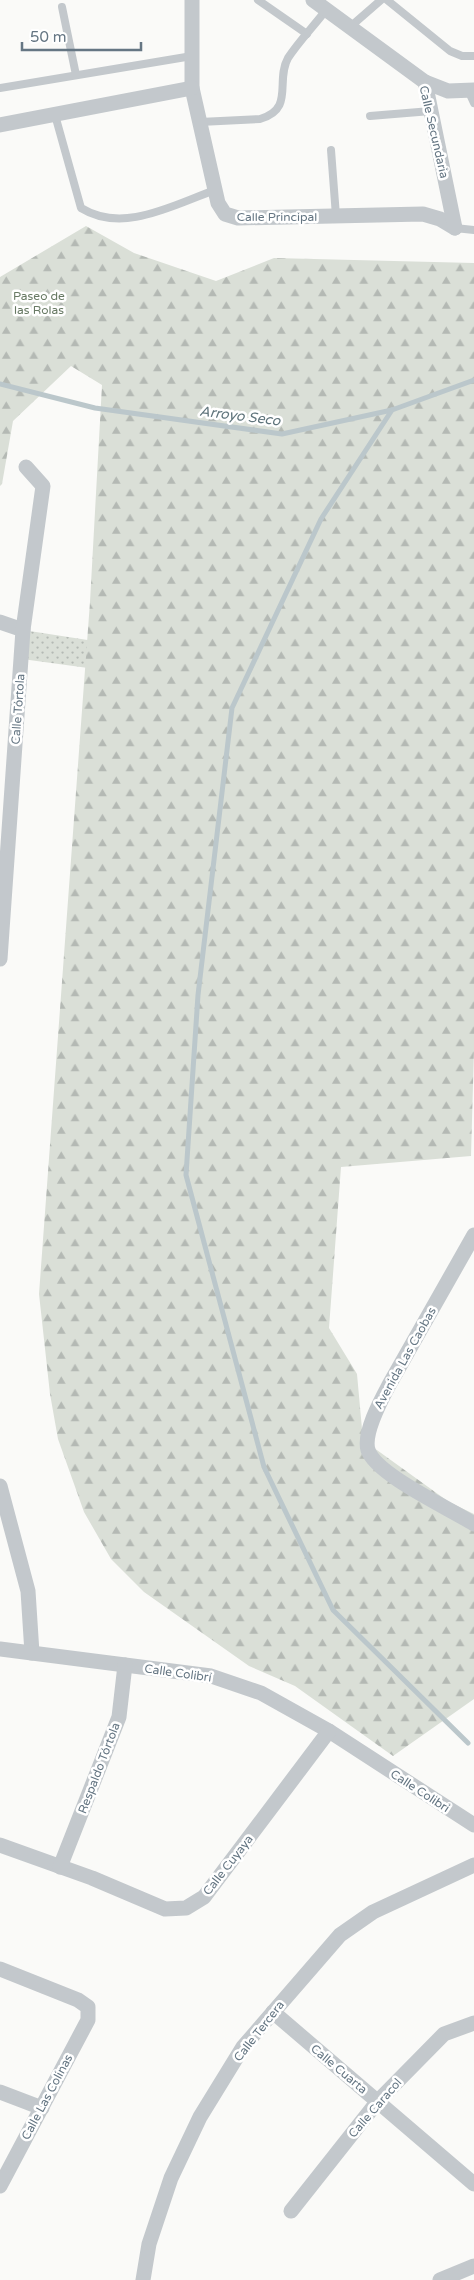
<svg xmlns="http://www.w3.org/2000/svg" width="474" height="2280" viewBox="0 0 474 2280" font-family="'Varela Round',sans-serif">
<defs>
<pattern id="grass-dots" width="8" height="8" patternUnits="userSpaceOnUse" patternTransform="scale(1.25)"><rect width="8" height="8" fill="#dadfd7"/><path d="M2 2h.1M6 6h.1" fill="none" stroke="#b4b9b4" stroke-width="1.8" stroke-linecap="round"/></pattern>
<pattern id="forest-firs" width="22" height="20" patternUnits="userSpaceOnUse" patternTransform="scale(1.25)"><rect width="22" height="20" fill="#dadfd7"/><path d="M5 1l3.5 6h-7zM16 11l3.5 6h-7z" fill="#b4b9b4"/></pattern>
</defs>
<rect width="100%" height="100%" fill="#fafaf8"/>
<polygon fill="url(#grass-dots)" points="23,630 94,641 88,668 22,659"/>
<polygon fill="url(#forest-firs)" points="86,226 134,253 216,281 274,258 474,263 474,1049 471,1156 341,1167 329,1328 357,1374 363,1440 449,1502 474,1514 474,1699 393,1756 295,1686 249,1666 144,1592 111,1559 84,1512 58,1439 50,1394 39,1294 90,602 102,385 71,366 13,421 2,484 0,486 0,277"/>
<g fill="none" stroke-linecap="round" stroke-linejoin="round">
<g stroke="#bbc7cb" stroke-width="5">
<polyline points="0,384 95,408 282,434 392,410 474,380"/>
<polyline points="392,410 321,519 232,708 198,995 186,1175 264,1467 333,1610 468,1743"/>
</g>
<g stroke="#c3c8cc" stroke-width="8">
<polyline points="258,0 307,34"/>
<polyline points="387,0 450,51 462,56 474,56"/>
<polyline points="62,7 76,75"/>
<polyline points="350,27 381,0"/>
<polyline points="0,88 192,56"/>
<polyline points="469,92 474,103"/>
<path d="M55 115 81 208C123 234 173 205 215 190"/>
<polyline points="370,116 431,111"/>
<path d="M200 122 260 119C295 109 275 81 288 58 299 41 314 26 326 10"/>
<polyline points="331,150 336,216"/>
<polyline points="455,228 474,230"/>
</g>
<g stroke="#c3c8cc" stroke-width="15">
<polyline points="192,0 192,88 218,203 225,214 238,218 423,214 440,219 455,228"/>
<polyline points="313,0 425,82 455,228"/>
<polyline points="425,82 448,91 474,90"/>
<polyline points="0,125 192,88"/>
<polyline points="0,622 23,630"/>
<polyline points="0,959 23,630 43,486 26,467"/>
<path d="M474 1235 389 1385C381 1400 363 1433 368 1450 376 1475 451 1509 474 1524"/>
<polyline points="0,1486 28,1591 32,1653"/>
<polyline points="0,1649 211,1676 261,1693 329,1731 474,1825"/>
<polyline points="0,1845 92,1878 165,1909 186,1908 204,1897 329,1731"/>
<polyline points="60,1867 119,1717 125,1665"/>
<polyline points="0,1969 78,2000 88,2007 88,2020 0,2186"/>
<polyline points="273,2012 474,2184"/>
<polyline points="0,2092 42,2108"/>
<polyline points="291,2211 378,2101 444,2034 474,2023"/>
<polyline points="143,2280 149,2244 171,2178 200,2117 243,2047 340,1935 373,1912 474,1865"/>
<polyline points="440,2280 474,2266"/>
</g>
</g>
<g text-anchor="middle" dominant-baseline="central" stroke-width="5" stroke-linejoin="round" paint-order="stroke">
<g font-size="12" fill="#657683" stroke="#fff">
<text transform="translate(434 132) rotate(77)">Calle Secundaria</text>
<text x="277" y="217">Calle Principal</text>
<text transform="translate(18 709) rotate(-86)">Calle Tórtola</text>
<text transform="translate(405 1358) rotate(-61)">Avenida Las Caobas</text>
<text transform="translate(178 1673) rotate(8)">Calle Colibrí</text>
<text transform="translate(99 1768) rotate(-69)">Respaldo Tórtola</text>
<text transform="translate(420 1791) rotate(33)">Calle Colibri</text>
<text transform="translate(228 1865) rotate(-52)">Calle Cuyaya</text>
<text transform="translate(259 2031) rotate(-52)">Calle Tercera</text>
<text transform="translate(339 2069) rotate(40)">Calle Cuarta</text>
<text transform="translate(47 2097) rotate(-62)">Calle Las Colinas</text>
<text transform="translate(375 2108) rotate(-49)">Calle Caracol</text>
</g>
<g font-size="12" fill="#687a64" stroke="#fff">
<text x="39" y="296">Paseo de<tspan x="39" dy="14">las Rolas</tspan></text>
</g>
<g font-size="14" font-style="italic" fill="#60757c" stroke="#fff">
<text transform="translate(240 416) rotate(7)">Arroyo Seco</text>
</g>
</g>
<path d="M22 42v8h119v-8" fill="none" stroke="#657683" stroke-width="2.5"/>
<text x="30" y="42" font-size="15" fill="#657683" stroke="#ffffff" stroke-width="4" paint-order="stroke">50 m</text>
</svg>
